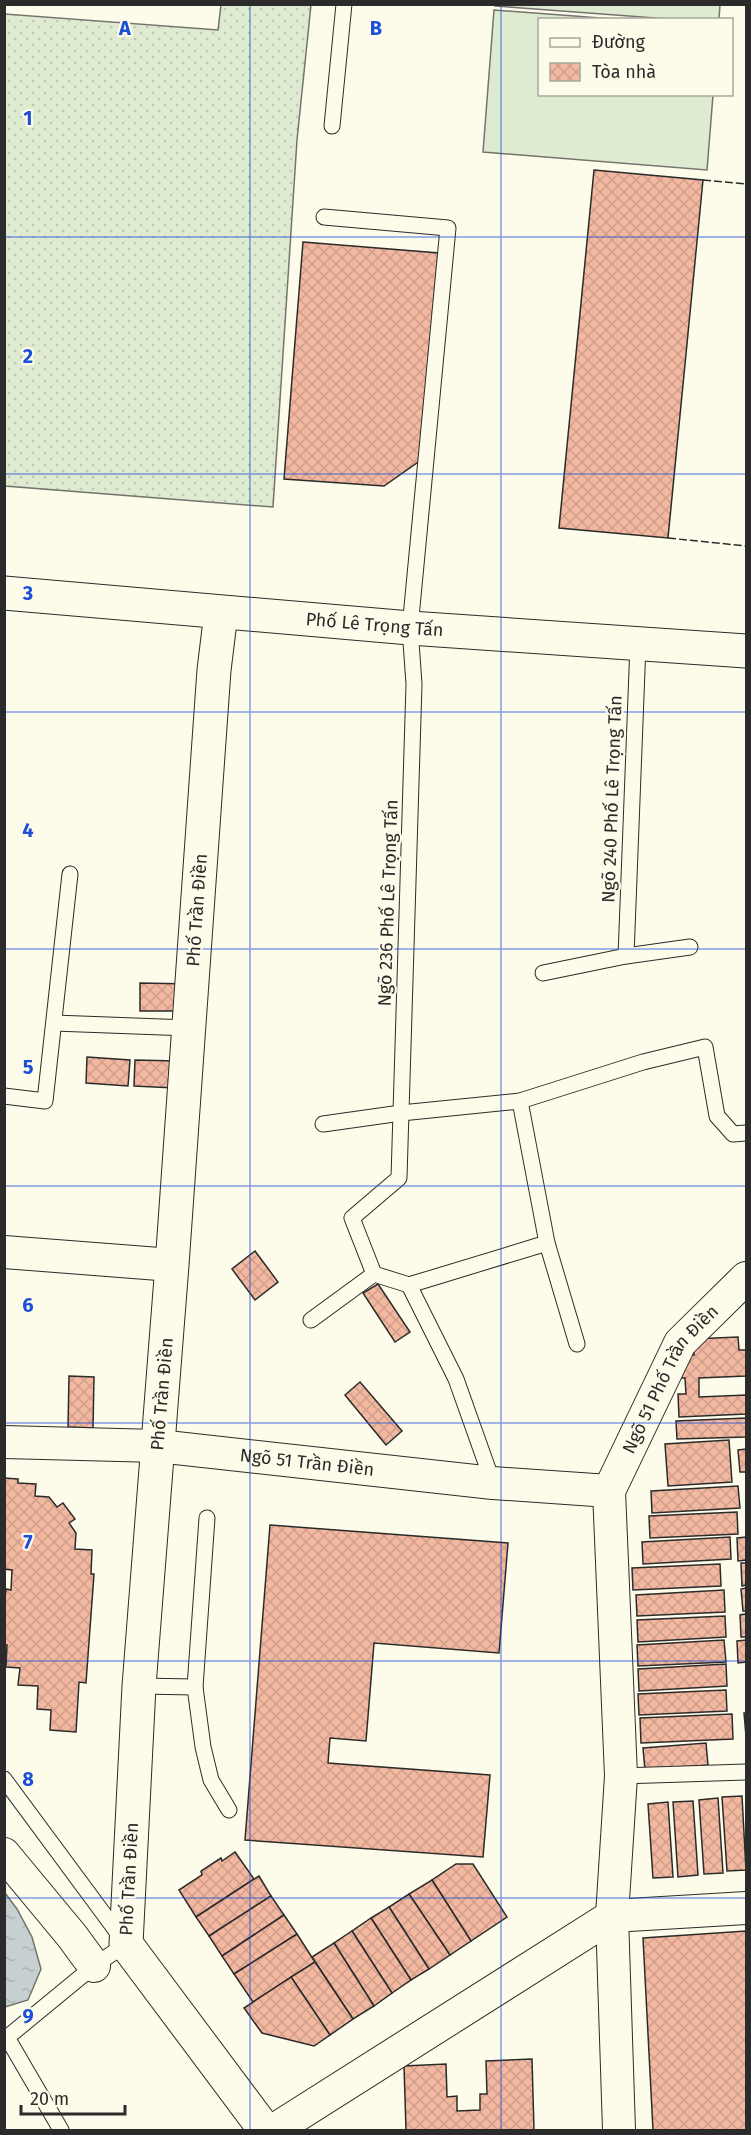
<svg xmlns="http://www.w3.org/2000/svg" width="751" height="2135" viewBox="0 0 751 2135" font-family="'Fira Sans',sans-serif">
<defs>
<pattern id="grass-dots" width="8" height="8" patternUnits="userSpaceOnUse" patternTransform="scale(1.5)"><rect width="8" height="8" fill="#deebd1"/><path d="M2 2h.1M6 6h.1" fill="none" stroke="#bfcab4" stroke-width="1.8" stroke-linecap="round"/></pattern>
<pattern id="water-ripples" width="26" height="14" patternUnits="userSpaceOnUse" patternTransform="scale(1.5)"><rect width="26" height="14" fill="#c7d0d0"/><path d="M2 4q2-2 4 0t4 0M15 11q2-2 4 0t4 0" fill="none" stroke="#abb3b3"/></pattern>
<pattern id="building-cross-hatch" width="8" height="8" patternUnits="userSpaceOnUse" patternTransform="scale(1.5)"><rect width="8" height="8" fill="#f2b8a0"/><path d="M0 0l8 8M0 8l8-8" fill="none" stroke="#d09e8a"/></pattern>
</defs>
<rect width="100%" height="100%" fill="#fdfbea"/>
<polygon fill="url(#grass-dots)" stroke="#74746e" stroke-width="1.5" points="221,5 311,5 297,140 273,507 5,486 5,14 218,30"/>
<g fill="#deebd1" stroke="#74746e" stroke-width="1.5">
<polygon points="495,4 720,4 720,5 719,19 669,19 495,6"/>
<polygon points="494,10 614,19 540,20 540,94 713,95 707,170 483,152"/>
</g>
<polygon fill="url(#water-ripples)" stroke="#74746e" stroke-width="1.5" points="5,1893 17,1909 32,1937 41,1969 28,2000 5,2007"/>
<g fill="url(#building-cross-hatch)" stroke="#2b2b2b" stroke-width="1.5">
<polygon points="594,170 703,180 668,538 559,528"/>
<polygon points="303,242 439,253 421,460 384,486 284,479"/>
<polygon points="140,983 191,984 190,1011 140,1011"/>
<polygon points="87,1057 130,1060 128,1086 86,1083"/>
<polygon points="135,1060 176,1061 175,1088 134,1086"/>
<polygon points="255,1251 278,1282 255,1300 232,1269"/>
<polygon points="378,1284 410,1332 395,1342 363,1293"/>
<polygon points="738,1337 739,1350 746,1350 746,1376 699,1378 699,1397 746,1395 746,1414 679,1417 678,1394 686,1394 685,1378 678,1378 677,1355 694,1355 693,1339"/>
<polygon points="69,1376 94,1377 93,1428 68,1427"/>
<polygon points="360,1382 402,1431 386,1445 345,1395"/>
<polygon points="746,1418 746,1437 677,1439 676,1421"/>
<polygon points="729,1440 732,1482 668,1486 665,1444"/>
<polygon points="746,1449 746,1472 740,1472 738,1450"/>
<polygon points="4,1478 18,1479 18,1483 36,1484 35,1496 49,1497 57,1507 63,1503 75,1519 69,1523 76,1533 75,1549 92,1550 91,1574 94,1574 86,1683 79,1682 76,1732 50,1730 51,1710 37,1709 38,1686 18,1685 20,1668 6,1667 7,1645 4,1645 4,1608 6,1589 11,1590 12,1570 4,1569"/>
<polygon points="738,1486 740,1508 652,1513 651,1491"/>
<polygon points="737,1512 738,1534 650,1538 649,1516"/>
<polygon points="270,1525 508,1543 499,1653 374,1643 366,1741 330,1738 328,1763 490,1775 483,1857 245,1840"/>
<polygon points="730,1537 731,1559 643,1564 642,1542"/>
<polygon points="746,1537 746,1560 738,1561 737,1538"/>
<polygon points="741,1563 746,1563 746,1585 742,1586"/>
<polygon points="720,1564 721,1586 633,1590 632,1568"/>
<polygon points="746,1588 746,1611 743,1611 741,1589"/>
<polygon points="724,1590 725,1612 637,1616 636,1595"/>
<polygon points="746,1614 746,1637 741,1637 740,1615"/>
<polygon points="725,1616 726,1637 638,1642 637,1620"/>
<polygon points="724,1640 726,1662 638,1666 637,1645"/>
<polygon points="746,1640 746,1662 738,1663 737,1641"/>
<polygon points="726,1664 727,1686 639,1691 638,1669"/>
<polygon points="726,1690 727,1711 639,1715 638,1694"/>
<polygon points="744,1713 746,1713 746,1736"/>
<polygon points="732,1714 733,1739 641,1743 640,1718"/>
<polygon points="706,1743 708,1765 645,1770 643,1748"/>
<polygon points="742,1796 746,1870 727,1871 722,1797"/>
<polygon points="718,1798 723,1873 704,1874 699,1800"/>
<polygon points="693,1801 698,1875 678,1877 673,1802"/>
<polygon points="668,1802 673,1877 653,1878 648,1804"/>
<polygon points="235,1852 254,1879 196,1917 179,1890 202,1875 201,1871 221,1858 222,1861"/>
<polygon points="456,1864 473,1864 507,1917 471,1941 432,1880"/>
<polygon points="259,1876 271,1896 209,1936 196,1917"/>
<polygon points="432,1880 471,1941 450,1955 409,1894"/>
<polygon points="409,1894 450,1955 429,1969 389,1907"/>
<polygon points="271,1896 284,1915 222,1956 209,1936"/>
<polygon points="389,1907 429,1969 411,1980 371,1918"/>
<polygon points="284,1915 297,1934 234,1974 222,1956"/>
<polygon points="371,1918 411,1980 392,1993 352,1931"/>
<polygon points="352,1931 392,1993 374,2006 334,1943"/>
<polygon points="746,1931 746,2130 653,2130 643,1938"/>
<polygon points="297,1934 315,1962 253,2002 234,1974"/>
<polygon points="334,1943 374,2006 353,2019 312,1957"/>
<polygon points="315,1962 353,2019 330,2035 291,1977"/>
<polygon points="291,1977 330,2035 314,2046 262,2033 244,2008"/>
<polygon points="532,2059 534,2130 406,2130 404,2066 446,2064 447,2097 457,2096 457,2111 480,2110 480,2094 487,2094 486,2061"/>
</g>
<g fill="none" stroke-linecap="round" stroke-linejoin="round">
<defs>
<g id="lane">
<polyline points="332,126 344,4"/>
<polyline points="324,217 448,228 410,628 414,684 399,1178 352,1218 374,1274"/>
<polyline points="626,956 638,644"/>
<polyline points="543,973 626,956 690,947"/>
<polyline points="54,1023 189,1028"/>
<polyline points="4,1096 45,1101 70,874"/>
<polyline points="520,1101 547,1243 577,1344"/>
<polyline points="323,1124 401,1113 520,1101 643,1062 705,1047 717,1116 733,1134 746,1133"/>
<polyline points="374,1274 409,1285"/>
<polyline points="409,1285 456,1379 493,1483"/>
<polyline points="409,1285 547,1243"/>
<polyline points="311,1320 374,1274"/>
<polyline points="207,1518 195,1687 203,1747 211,1780 229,1810"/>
<polyline points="139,1686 195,1687"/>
<polyline points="621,1776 746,1772"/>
<polyline points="4,1779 126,1944 94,1966 4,2040"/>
<polyline points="8,2039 61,2130"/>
</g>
<g id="street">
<polyline points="4,1252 172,1265"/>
<path id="s1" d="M4 1442 158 1446 493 1483 609 1491"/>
<polyline points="4,1854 72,1936 94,1966"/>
<polyline points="274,2130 612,1916 746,1908"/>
<path id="s2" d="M619 2130 612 1916 621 1776 609 1491 680 1343 746 1278"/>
</g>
<g id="secondary">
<path id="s3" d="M4 593 410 628 746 651"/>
<polyline points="221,613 214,670 172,1265 139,1686 126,1944 265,2130"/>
</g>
</defs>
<use href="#lane" stroke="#2b2b2b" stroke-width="17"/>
<use href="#street" stroke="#2b2b2b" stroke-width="34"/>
<use href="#secondary" stroke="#2b2b2b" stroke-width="35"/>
<use href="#lane" stroke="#fdfbea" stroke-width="15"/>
<use href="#street" stroke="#fdfbea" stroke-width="32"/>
<use href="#secondary" stroke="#fdfbea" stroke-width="33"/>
<g stroke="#2b2b2b" stroke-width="1.5" stroke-dasharray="8 3" stroke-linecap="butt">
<polyline points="703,180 746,184"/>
<polyline points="668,538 746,546"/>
</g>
</g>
<path fill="none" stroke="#1d4ed8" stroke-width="1.5" stroke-opacity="0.55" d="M250 4V2130M501 4V2130M4 237H746M4 474H746M4 712H746M4 949H746M4 1186H746M4 1423H746M4 1661H746M4 1898H746"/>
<g text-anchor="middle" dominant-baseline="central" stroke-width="4.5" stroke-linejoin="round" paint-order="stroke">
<g font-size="18" fill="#2b2b2b" stroke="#fdfbea">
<text stroke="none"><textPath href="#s3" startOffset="372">Phố Lê Trọng Tấn</textPath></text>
<text transform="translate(612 799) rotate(-88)">Ngõ 240 Phố Lê Trọng Tấn</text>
<text transform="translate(388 903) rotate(-88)">Ngõ 236 Phố Lê Trọng Tấn</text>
<text transform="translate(197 910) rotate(-86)">Phố Trần Điền</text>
<text stroke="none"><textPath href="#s2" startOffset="768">Ngõ 51 Phố Trần Điền</textPath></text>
<text transform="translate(162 1394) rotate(-85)">Phố Trần Điền</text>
<text stroke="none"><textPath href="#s1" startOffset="304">Ngõ 51 Trần Điền</textPath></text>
<text transform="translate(129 1879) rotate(-87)">Phố Trần Điền</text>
</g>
</g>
<g font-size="20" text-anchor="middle" font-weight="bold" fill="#1d4ed8" stroke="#fdfbea" stroke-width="4.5" stroke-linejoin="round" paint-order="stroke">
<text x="125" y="35">A</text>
<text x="376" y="35">B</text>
<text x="28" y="125">1</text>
<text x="28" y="363">2</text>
<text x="28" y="600">3</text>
<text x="28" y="837">4</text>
<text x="28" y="1074">5</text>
<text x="28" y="1312">6</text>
<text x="28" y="1549">7</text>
<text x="28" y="1786">8</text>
<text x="28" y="2023">9</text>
</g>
<rect width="751" height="2135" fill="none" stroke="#2b2b2b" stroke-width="12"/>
<rect x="538" y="18" width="195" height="78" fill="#fdfbea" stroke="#a9a89e" stroke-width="1.5"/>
<rect x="550" y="38" width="30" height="9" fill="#fdfbea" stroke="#a9a89e" stroke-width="1.5"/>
<text x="592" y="48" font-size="18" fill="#2b2b2b">Đường</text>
<rect x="550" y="63" width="30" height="18" fill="url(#building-cross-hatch)" stroke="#a9a89e" stroke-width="1.5"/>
<text x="592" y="78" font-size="18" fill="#2b2b2b">Tòa nhà</text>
<path d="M21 2105v9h104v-9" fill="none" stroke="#2b2b2b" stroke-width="3"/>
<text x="30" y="2105" font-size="18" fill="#2b2b2b" stroke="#fdfbea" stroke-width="4.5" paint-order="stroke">20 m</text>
</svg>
